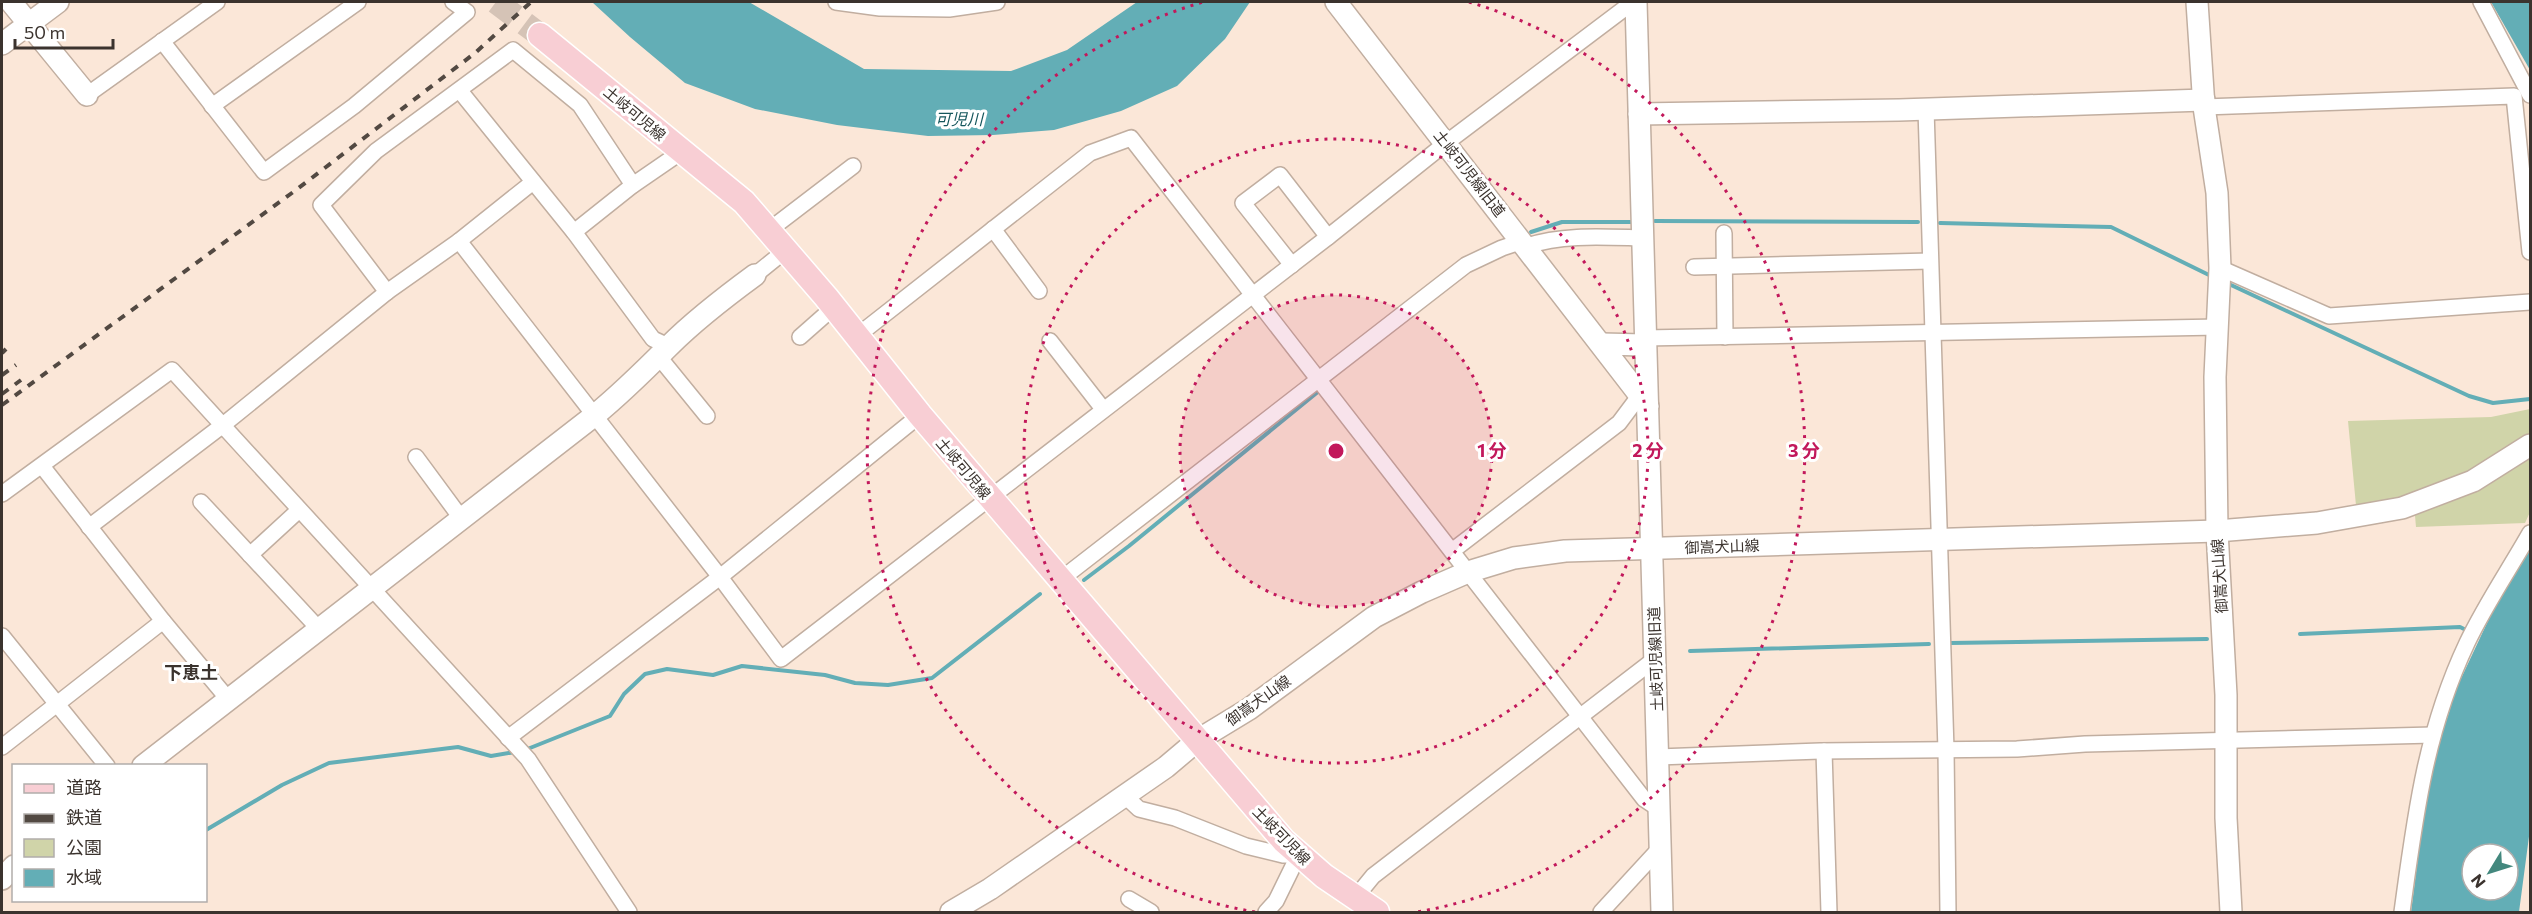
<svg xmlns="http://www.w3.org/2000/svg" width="2532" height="914" viewBox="0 0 2532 914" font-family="Commissioner,'Noto Sans JP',sans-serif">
<rect width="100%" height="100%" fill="#fbe7d8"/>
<polygon fill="#d0d4a9" points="2530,409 2530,512 2525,523 2416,527 2414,504 2357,516 2348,421 2491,417"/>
<g fill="#63aeb6" fill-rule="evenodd">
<polygon points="592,2 749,2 864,69 1011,71 1067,50 1137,2 1250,2 1225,39 1177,86 1121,111 1054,130 993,135 928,136 837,125 755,109 685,83 630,37"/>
<polygon points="2491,2 2530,2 2530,70"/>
<path d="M2530 550V829L2519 912H2411L2428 778 2457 687 2495 606ZM2472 854H2508V890H2472Z"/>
</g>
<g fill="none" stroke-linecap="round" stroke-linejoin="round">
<g stroke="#63aeb6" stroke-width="4">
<polyline points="1655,221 1918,222"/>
<polyline points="1940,223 2111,227 2209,275"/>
<polyline points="1531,232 1562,222 1632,222"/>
<polyline points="2231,285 2469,396 2493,403 2530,399"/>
<polyline points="1084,580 1129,546 1319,391"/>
<polyline points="2300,634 2460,627 2470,632"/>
<polyline points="1950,643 2207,639"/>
<polyline points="1690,651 1929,644"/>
<polyline points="525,750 610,716 624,694 645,674 667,669 713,675 742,666 825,675 855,683 888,685 932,678 1040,594"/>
<polyline points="206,830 282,785 329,763 458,747 491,756 515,752"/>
</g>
<polyline stroke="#d5c3b6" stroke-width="24" stroke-dasharray="24 12" stroke-linecap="butt" points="496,2 540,35"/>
<defs>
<g id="street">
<polyline points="836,2 880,8 949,9 997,2"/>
<polyline points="2481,2 2530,95"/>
<polyline points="162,41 264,172 354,106 467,12 453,2"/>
<polyline points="460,91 574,232 653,339 668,346"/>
<polyline points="87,95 217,2"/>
<polyline points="212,106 358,2"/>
<polyline points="2204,107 2514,96 2530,252"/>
<polyline points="1926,109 1946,750 1948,912"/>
<polyline points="993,229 1039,291"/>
<polyline points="768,231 853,166"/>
<polyline points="574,232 633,185 681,152"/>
<polyline points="1724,233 1725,337"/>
<polyline points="459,241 720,577 781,659 1328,237 1446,143 1633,2"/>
<path d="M1527 246C1563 234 1604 237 1642 238"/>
<polyline points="1292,265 1243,203 1280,175 1328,237"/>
<polyline points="1694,267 1930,261"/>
<polyline points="2220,268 2329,316 2530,302"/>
<polyline points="755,275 786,250"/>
<polyline points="387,292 321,205 376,151 513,50 580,105 633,185"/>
<polyline points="857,336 1090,153 1131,138 1644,799 1659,809"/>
<polyline points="800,337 834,307"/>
<polyline points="1644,338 2219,327"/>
<polyline points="1050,341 1103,409"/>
<polyline points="659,357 707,416"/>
<polyline points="416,457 461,518"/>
<polyline points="42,466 163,621 228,699"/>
<polyline points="2,494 172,370 528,759 629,912"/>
<polyline points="201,502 318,628"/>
<polyline points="89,527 223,425 387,292 459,241 533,182"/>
<polyline points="1452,551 1619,423 1640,395"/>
<polyline points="250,555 299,510"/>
<polyline points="1060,580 1466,265 1502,248 1523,241"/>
<polyline points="2,636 107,766"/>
<polyline points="508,738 720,577 920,415"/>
<polyline points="2,747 163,621"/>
<polyline points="1824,751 1829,912"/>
<polyline points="1658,757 1820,751 2017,749 2085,744 2433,735"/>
<polyline points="1125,796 1139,809 1175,818 1246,846 1283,855 1299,854 1276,901 1266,912"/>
<polyline points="1355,898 1373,876 1655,659"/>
<polyline points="1129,899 1151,912"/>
<polyline points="1601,912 1660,848"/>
<path d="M2402 912C2415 817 2425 732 2467 643 2485 605 2509 570 2530 533"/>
</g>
<g id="secondary">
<polyline points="11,2 87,95"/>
<polyline points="1336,2 1648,406"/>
<polyline points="1636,2 1662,912"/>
<polyline points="2197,2 2204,107 2217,193 2220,268 2215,377 2217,531 2226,695 2226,818 2231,912"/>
<polyline points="2,44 58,2"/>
<polyline points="1639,114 1899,110 2204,100"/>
<polyline points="1602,344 1644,345"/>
<path d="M143 766 595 415C622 393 645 370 669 346 695 320 725 297 755 275"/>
<polyline points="2,879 14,866"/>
<polyline points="951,912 990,889 1166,767 1198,740 1249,709 1374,617 1422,592 1468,572 1514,558 1565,551 2217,531 2317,523 2402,508 2473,481 2530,445"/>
</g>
<polyline id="primary" points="540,35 744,202 826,297 920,415 1284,841 1324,876 1377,912"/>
</defs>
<use href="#street" stroke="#c1aea0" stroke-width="18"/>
<use href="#secondary" stroke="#c1aea0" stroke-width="24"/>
<use href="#primary" stroke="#fff" stroke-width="27"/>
<use href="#street" stroke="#fff" stroke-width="15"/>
<use href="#secondary" stroke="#fff" stroke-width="21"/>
<use href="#primary" stroke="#f8ced4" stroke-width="24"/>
<g stroke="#524942" stroke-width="4" stroke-dasharray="8 8" stroke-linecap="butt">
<polyline points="2,353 6,349"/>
<polyline points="2,375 16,365"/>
<polyline points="2,394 21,380"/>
<polyline points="2,405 296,190 475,53 531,2"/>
</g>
</g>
<circle cx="1336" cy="451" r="156" fill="#c2185b" fill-opacity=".12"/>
<g fill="none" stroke="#c2185b" stroke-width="3" stroke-dasharray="3 6">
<circle cx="1336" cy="451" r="156"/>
<circle cx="1336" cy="451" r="312"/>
<path d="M1255 912A468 468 0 0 1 1203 2M1469 2A468 468 0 0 1 1417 912"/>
</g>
<g text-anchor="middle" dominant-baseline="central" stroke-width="6" stroke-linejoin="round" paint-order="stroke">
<g font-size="15" fill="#3b332e" stroke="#fff">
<text transform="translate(635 113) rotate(40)">土岐可児線</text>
<text transform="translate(1470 173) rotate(52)">土岐可児線旧道</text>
<text transform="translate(964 468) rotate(50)">土岐可児線</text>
<text transform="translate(1722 546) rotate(-2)">御嵩犬山線</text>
<text transform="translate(2219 576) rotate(-94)">御嵩犬山線</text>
<text transform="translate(1655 659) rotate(-92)">土岐可児線旧道</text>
<text transform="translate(1258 700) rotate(-35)">御嵩犬山線</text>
<text transform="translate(1282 835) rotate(46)">土岐可児線</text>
</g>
<g font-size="16" font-style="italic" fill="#15565c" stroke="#fff">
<text x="959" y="118">可児川</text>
</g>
<g font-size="18" font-weight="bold" fill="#3b332e" stroke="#fff">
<text x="191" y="672">下恵土</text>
</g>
</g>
<circle cx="1336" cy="451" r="9" fill="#c2185b" stroke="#fff" stroke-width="3"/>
<g font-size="18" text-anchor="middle" font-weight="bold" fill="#c2185b" stroke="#fff" stroke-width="6" stroke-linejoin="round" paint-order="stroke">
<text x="1492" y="457">1 分</text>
<text x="1648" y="457">2 分</text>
<text x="1804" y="457">3 分</text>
</g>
<rect width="2532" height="914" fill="none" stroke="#3b332e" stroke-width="6"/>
<rect x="12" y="764" width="195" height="138" fill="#ffffff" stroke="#b1adab" stroke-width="1.5"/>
<rect x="24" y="784" width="30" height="9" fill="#f8ced4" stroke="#b1adab" stroke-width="1.5"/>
<text x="66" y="794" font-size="18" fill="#3b332e">道路</text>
<rect x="24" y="814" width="30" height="9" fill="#524942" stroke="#b1adab" stroke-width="1.5"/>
<text x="66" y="824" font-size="18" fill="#3b332e">鉄道</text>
<rect x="24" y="839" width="30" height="18" fill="#d0d4a9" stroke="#b1adab" stroke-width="1.5"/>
<text x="66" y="854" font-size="18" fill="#3b332e">公園</text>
<rect x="24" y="869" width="30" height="18" fill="#63aeb6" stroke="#b1adab" stroke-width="1.5"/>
<text x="66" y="884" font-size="18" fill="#3b332e">水域</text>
<g transform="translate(2490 872) rotate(232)"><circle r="28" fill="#ffffff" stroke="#b1adab" stroke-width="1.5"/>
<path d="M0-4.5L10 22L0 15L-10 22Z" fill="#43887e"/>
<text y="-9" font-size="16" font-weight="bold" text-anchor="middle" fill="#3b332e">N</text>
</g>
<path d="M15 39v9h98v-9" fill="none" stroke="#3b332e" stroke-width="3"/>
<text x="24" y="39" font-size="18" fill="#3b332e" stroke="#ffffff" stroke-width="4.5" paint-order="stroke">50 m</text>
</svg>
